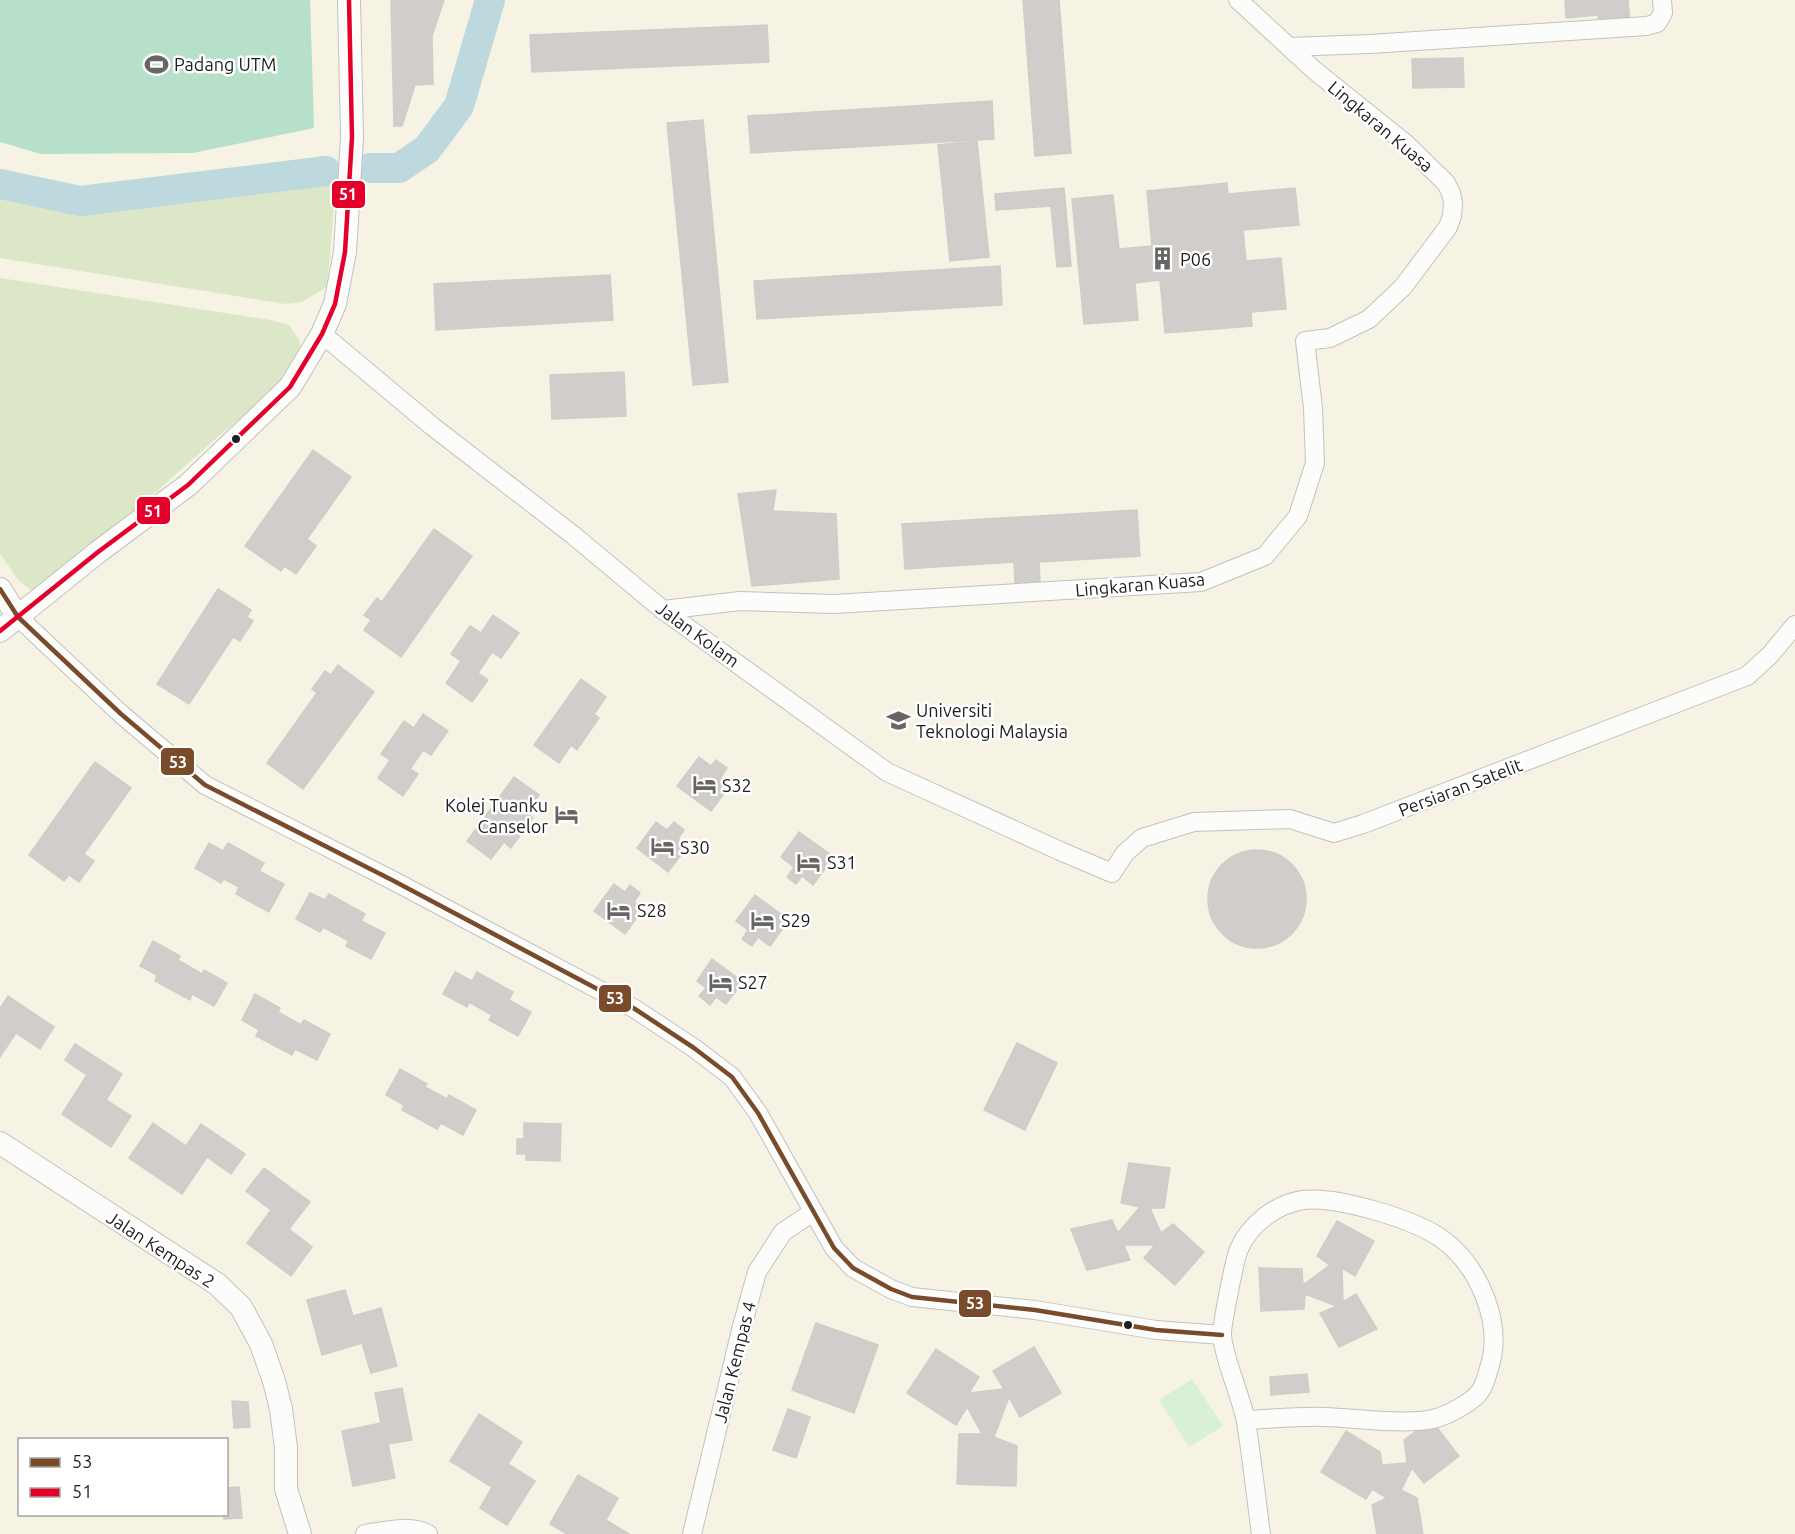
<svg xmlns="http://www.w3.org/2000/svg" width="1795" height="1534" viewBox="0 0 1795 1534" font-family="Ubuntu,sans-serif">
<rect width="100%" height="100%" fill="#edeae7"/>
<path fill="#f6f3e4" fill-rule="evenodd" d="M0 0H1795V1534H0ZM20 1440H226V1514H20Z"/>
<g fill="#dce7c8">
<polygon points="325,177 336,185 327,287 302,302 285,304 0,258 0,190 83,209"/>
<polygon points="0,278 271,320 289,325 300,341 300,355 274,391 221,434 112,531 32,591 19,581 0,554"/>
</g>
<polygon fill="#d8f0d5" points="1192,1379 1223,1426 1189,1447 1159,1400"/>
<polygon fill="#b6e0ca" points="0,0 310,0 314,128 193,153 41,154 0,142"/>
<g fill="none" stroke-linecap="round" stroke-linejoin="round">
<g stroke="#bdd9dd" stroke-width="30">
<polyline points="370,168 399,168 427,149 459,106 490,0"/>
<polyline points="0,184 80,201 326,171"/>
</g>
</g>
<g fill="#d0cdca" stroke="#d0ccc9" stroke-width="1.5">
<polygon points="391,0 444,0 432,36 433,84 415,85 402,126 394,126"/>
<polygon points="1023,0 1059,0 1071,153 1035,156"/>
<polygon points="1565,0 1628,0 1630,25 1599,27 1598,15 1566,18"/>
<polygon points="767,25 769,62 532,72 530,35"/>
<polygon points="1463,58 1464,87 1413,88 1412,59"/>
<polygon points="992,101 994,139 751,153 748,116"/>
<polygon points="703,120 728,382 693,385 667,123"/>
<polygon points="977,141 989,257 950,261 938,145"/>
<polygon points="1227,183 1228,194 1295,188 1299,225 1243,230 1246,261 1281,258 1286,309 1251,312 1252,326 1165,333 1160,280 1135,283 1138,320 1084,324 1072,199 1113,195 1119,249 1152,246 1147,191"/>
<polygon points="1064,188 1071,266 1057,267 1051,206 996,210 995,194"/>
<polygon points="1000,266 1002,305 757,319 754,281"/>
<polygon points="610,275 613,320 436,330 434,284"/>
<polygon points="624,372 626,416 552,419 550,375"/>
<polygon points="313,450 351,477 307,539 316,546 296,574 284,566 281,571 245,546"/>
<polygon points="776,490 773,511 836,514 839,579 752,586 738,494"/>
<polygon points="1137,510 1140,556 1039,562 1040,583 1015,584 1014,562 905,569 902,524"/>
<polygon points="434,529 472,556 401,657 364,630 371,620 364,615 377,598 382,602"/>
<polygon points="218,589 251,610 247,617 253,621 240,641 233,637 189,704 157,684"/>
<polygon points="493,615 519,633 501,658 492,652 478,673 488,680 472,702 446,683 461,661 451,654 470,626 481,633"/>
<polygon points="338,665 374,692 303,789 267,763 317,693 312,689 325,671 331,675"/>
<polygon points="581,679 606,697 594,714 599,718 577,750 571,745 559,763 534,745"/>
<polygon points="423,714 448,731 431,755 423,750 410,769 418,774 403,796 378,778 390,760 381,754 404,721 414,728"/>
<polygon points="699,757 711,766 716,760 727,768 721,777 731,784 711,811 677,786"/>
<polygon points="95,762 131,788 84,854 94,861 79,882 69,875 64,881 29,855"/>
<polygon points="514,777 539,795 526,813 533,818 511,848 504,842 491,859 467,841"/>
<polygon points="656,822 667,830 674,822 684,830 678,839 688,846 668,872 637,848"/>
<polygon points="799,832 834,857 813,885 802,876 796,884 787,877 794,867 781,857"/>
<polygon points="209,843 223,851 228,843 264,863 259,871 284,884 269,912 236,894 239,887 224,879 221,883 195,868"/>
<circle cx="1257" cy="899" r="49"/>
<polygon points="614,884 625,892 630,885 640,893 634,902 643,909 625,934 594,911"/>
<polygon points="310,893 325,900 329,894 365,914 361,921 385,933 371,959 346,946 349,941 323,927 320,932 296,919"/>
<polygon points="755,895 789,920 770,946 758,937 752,946 742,939 748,930 736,921"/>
<polygon points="153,941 180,956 178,960 202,974 204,970 227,983 214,1006 192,994 190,1000 155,981 157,975 140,966"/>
<polygon points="712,959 743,982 726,1004 716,997 710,1005 699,996 706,988 697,981"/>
<polygon points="455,972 472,981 477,972 513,992 509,1000 531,1012 518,1036 489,1020 492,1015 469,1002 467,1007 443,994"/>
<polygon points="255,994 280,1008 278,1012 301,1025 304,1020 330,1034 317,1060 295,1049 292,1055 256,1036 259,1030 242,1020"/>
<polygon points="8,996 54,1027 40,1049 16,1033 0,1057 0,1009"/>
<polygon points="1017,1043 1057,1063 1025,1130 984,1110"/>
<polygon points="75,1044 122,1074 106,1100 131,1116 111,1147 62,1114 87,1075 65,1060"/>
<polygon points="400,1069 427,1084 425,1087 447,1099 449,1095 476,1110 463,1135 441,1123 437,1129 402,1110 404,1105 386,1095"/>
<polygon points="153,1123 186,1146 201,1124 245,1154 231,1174 207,1157 182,1194 129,1158"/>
<polygon points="524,1123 561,1124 560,1161 526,1160 526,1154 517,1154 517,1139 524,1139"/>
<polygon points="1129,1163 1170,1168 1164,1208 1150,1208 1161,1233 1173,1224 1204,1252 1175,1285 1144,1258 1155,1245 1124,1245 1130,1260 1087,1270 1071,1229 1112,1220 1118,1233 1140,1207 1121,1203"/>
<polygon points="264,1168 310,1202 289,1229 312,1247 291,1276 247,1243 271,1210 246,1191"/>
<polygon points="1337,1221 1374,1241 1355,1276 1342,1268 1343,1302 1356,1294 1377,1329 1339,1347 1320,1313 1337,1306 1305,1294 1304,1309 1261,1311 1259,1268 1302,1269 1303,1285 1330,1265 1317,1256"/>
<polygon points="345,1290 353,1316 381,1308 397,1366 371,1373 362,1343 322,1355 307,1300"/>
<polygon points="816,1323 878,1345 854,1413 792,1390"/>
<polygon points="1034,1347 1061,1393 1020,1417 1009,1397 994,1437 1017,1446 1016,1486 957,1484 959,1434 982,1434 967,1407 956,1425 907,1393 936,1349 979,1377 969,1393 1004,1389 993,1371"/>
<polygon points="1307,1374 1309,1392 1271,1395 1270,1377"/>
<polygon points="402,1388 412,1440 388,1444 395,1478 353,1486 342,1431 381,1423 375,1393"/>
<polygon points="232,1401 248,1402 250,1427 234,1428"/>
<polygon points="788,1409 810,1417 796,1458 773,1450"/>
<polygon points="479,1414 522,1442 508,1464 535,1481 507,1525 480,1508 492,1487 450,1461"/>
<polygon points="1431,1420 1459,1456 1424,1483 1412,1468 1401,1490 1417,1498 1423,1534 1377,1534 1372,1505 1387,1498 1372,1489 1366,1499 1321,1472 1346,1431 1380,1452 1382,1465 1407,1463 1404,1440"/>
<polygon points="578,1475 618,1498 606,1520 629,1534 567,1534 550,1524"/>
<polygon points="239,1487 242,1518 224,1519 223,1514 226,1514 226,1488"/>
</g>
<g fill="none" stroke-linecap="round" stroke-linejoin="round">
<defs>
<g id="minor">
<polyline points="1289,47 1370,44 1647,26 1657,23 1663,13 1662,0"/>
<polyline points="322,334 432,426 573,535 663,610 887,772 1060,851 1112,873 1125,853 1142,838 1194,822 1290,819 1334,833 1363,824 1747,676 1770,655 1795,625"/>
<polyline points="663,610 740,601 834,604 1201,582 1265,556 1298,516 1315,463 1313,408 1305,341 1330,338 1369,319 1403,287 1448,227 1452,216 1453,203 1451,193 1446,183 1405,143 1314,70 1238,0"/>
<polyline points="18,617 121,714 205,785 392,880 635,1009 694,1048 732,1077 758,1113 834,1248 853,1268 891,1289 912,1297 1035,1310 1156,1330 1222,1335"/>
<path d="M1246 1420C1272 1419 1299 1416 1325 1417 1356 1418 1405 1425 1433 1419 1446 1416 1474 1402 1481 1390 1485 1384 1487 1375 1489 1368 1504 1324 1479 1266 1442 1239 1414 1219 1337 1196 1303 1200 1276 1204 1250 1224 1239 1249 1235 1257 1221 1329 1222 1336 1225 1363 1241 1395 1246 1422 1252 1459 1256 1497 1261 1534"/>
<path d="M365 1534C383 1531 411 1524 428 1534"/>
<polyline points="692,1534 741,1330 757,1272 783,1232 813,1212"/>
</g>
<g id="tertiary">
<polyline points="0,589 18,617"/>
<polyline points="0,631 98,552 188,485 290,387 322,334 335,304 345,252 352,137 349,0"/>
<polyline points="0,1143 217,1284 241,1307 261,1344 274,1381 281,1409 286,1448 286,1489 300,1534"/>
</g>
</defs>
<use href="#minor" stroke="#c3c1c0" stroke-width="20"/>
<use href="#tertiary" stroke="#c3c1c0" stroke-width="24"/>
<use href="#minor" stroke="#fcfcfb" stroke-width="18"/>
<use href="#tertiary" stroke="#fcfcfb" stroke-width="22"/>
<defs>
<polyline id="bus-1" points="0,589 18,617 121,714 205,785 392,880 635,1009 694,1048 732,1077 758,1113 834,1248 853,1268 891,1289 912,1297 1035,1310 1156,1330 1222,1335"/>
<polyline id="bus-2" points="0,631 98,552 188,485 290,387 322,334 335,304 345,252 352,137 349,0"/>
</defs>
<use href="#bus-1" stroke="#fff" stroke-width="9"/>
<use href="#bus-2" stroke="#fff" stroke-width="9"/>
<use href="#bus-1" stroke="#7a4b2a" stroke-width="4.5"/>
<use href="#bus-2" stroke="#e4002b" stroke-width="4.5"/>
</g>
<defs>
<symbol id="stadium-bare" viewBox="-9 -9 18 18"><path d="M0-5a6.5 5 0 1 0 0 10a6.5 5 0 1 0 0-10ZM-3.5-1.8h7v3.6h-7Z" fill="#676665" stroke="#fff" stroke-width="2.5" paint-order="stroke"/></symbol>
<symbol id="building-bare" viewBox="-9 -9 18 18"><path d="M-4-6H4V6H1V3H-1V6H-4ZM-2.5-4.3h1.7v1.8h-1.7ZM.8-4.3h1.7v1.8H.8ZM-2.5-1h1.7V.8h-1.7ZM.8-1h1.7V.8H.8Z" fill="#676665" stroke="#fff" stroke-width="2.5" paint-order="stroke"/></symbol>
<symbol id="university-bare" viewBox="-9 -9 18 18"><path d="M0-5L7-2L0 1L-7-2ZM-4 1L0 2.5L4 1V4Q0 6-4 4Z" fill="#676665" stroke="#fff" stroke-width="2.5" paint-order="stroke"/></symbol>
<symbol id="hotel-bare" viewBox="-9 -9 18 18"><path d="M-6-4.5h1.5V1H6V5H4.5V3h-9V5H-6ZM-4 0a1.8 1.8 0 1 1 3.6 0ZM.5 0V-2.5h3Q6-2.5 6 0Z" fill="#676665" stroke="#fff" stroke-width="2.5" paint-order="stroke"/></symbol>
</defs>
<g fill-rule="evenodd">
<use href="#stadium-bare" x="140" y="48" width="33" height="33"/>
<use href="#building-bare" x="1146" y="242" width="33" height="33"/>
<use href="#university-bare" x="882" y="704" width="33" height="33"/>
<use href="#hotel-bare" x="688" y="768" width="33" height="33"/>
<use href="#hotel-bare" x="550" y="798" width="33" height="33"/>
<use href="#hotel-bare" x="646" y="830" width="33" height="33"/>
<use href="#hotel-bare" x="792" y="846" width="33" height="33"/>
<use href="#hotel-bare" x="602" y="894" width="33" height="33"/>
<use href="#hotel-bare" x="746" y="904" width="33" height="33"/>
<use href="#hotel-bare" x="704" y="966" width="33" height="33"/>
</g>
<g fill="#1f1f1f" stroke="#fff" stroke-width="2">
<circle cx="236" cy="439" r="5"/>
<circle cx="1128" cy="1325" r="5"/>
</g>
<g text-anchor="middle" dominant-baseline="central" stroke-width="5" stroke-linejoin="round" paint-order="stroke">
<g font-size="18" fill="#1f1f1f" stroke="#fff" text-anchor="start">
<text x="174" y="64">Padang UTM</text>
<text x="1180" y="259">P06</text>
<text x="916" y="710">Universiti<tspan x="916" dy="21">Teknologi Malaysia</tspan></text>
<text x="722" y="785">S32</text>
<text x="548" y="805" text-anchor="end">Kolej Tuanku<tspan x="548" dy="21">Canselor</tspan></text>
<text x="680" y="847">S30</text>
<text x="827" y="862">S31</text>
<text x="637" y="910">S28</text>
<text x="781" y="920">S29</text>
<text x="738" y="982">S27</text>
</g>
<g font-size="18" fill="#1f1f1f" stroke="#fff">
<text transform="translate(1381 126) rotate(40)">Lingkaran Kuasa</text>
<text transform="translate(1140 584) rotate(-5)">Lingkaran Kuasa</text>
<text transform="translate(698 634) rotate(36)">Jalan Kolam</text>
<text transform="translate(1460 787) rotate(-21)">Persiaran Satelit</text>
<text transform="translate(161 1249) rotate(33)">Jalan Kempas 2</text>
<text transform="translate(734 1362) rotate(-76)">Jalan Kempas 4</text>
</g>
</g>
<g stroke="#fff" stroke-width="2">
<rect x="331" y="180" width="35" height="29" rx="6" fill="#e4002b"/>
<rect x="136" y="496" width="35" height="29" rx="6" fill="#e4002b"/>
<rect x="160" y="747" width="35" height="29" rx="6" fill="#7a4b2a"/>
<rect x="598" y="984" width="34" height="29" rx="6" fill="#7a4b2a"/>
<rect x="958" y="1289" width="34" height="29" rx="6" fill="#7a4b2a"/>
</g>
<g font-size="16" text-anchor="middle" font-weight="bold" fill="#fff">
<text x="348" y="200">51</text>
<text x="153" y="517">51</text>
<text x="178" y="768">53</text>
<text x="615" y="1004">53</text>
<text x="975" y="1309">53</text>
</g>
<rect x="18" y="1438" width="210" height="78" fill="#ffffff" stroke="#a5a5a5" stroke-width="1.5"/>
<rect x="30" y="1458" width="30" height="9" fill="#7a4b2a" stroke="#a5a5a5" stroke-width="1.5"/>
<text x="72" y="1468" font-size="18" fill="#1f1f1f">53</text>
<rect x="30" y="1488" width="30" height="9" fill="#e4002b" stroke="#a5a5a5" stroke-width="1.5"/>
<text x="72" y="1498" font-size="18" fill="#1f1f1f">51</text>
</svg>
